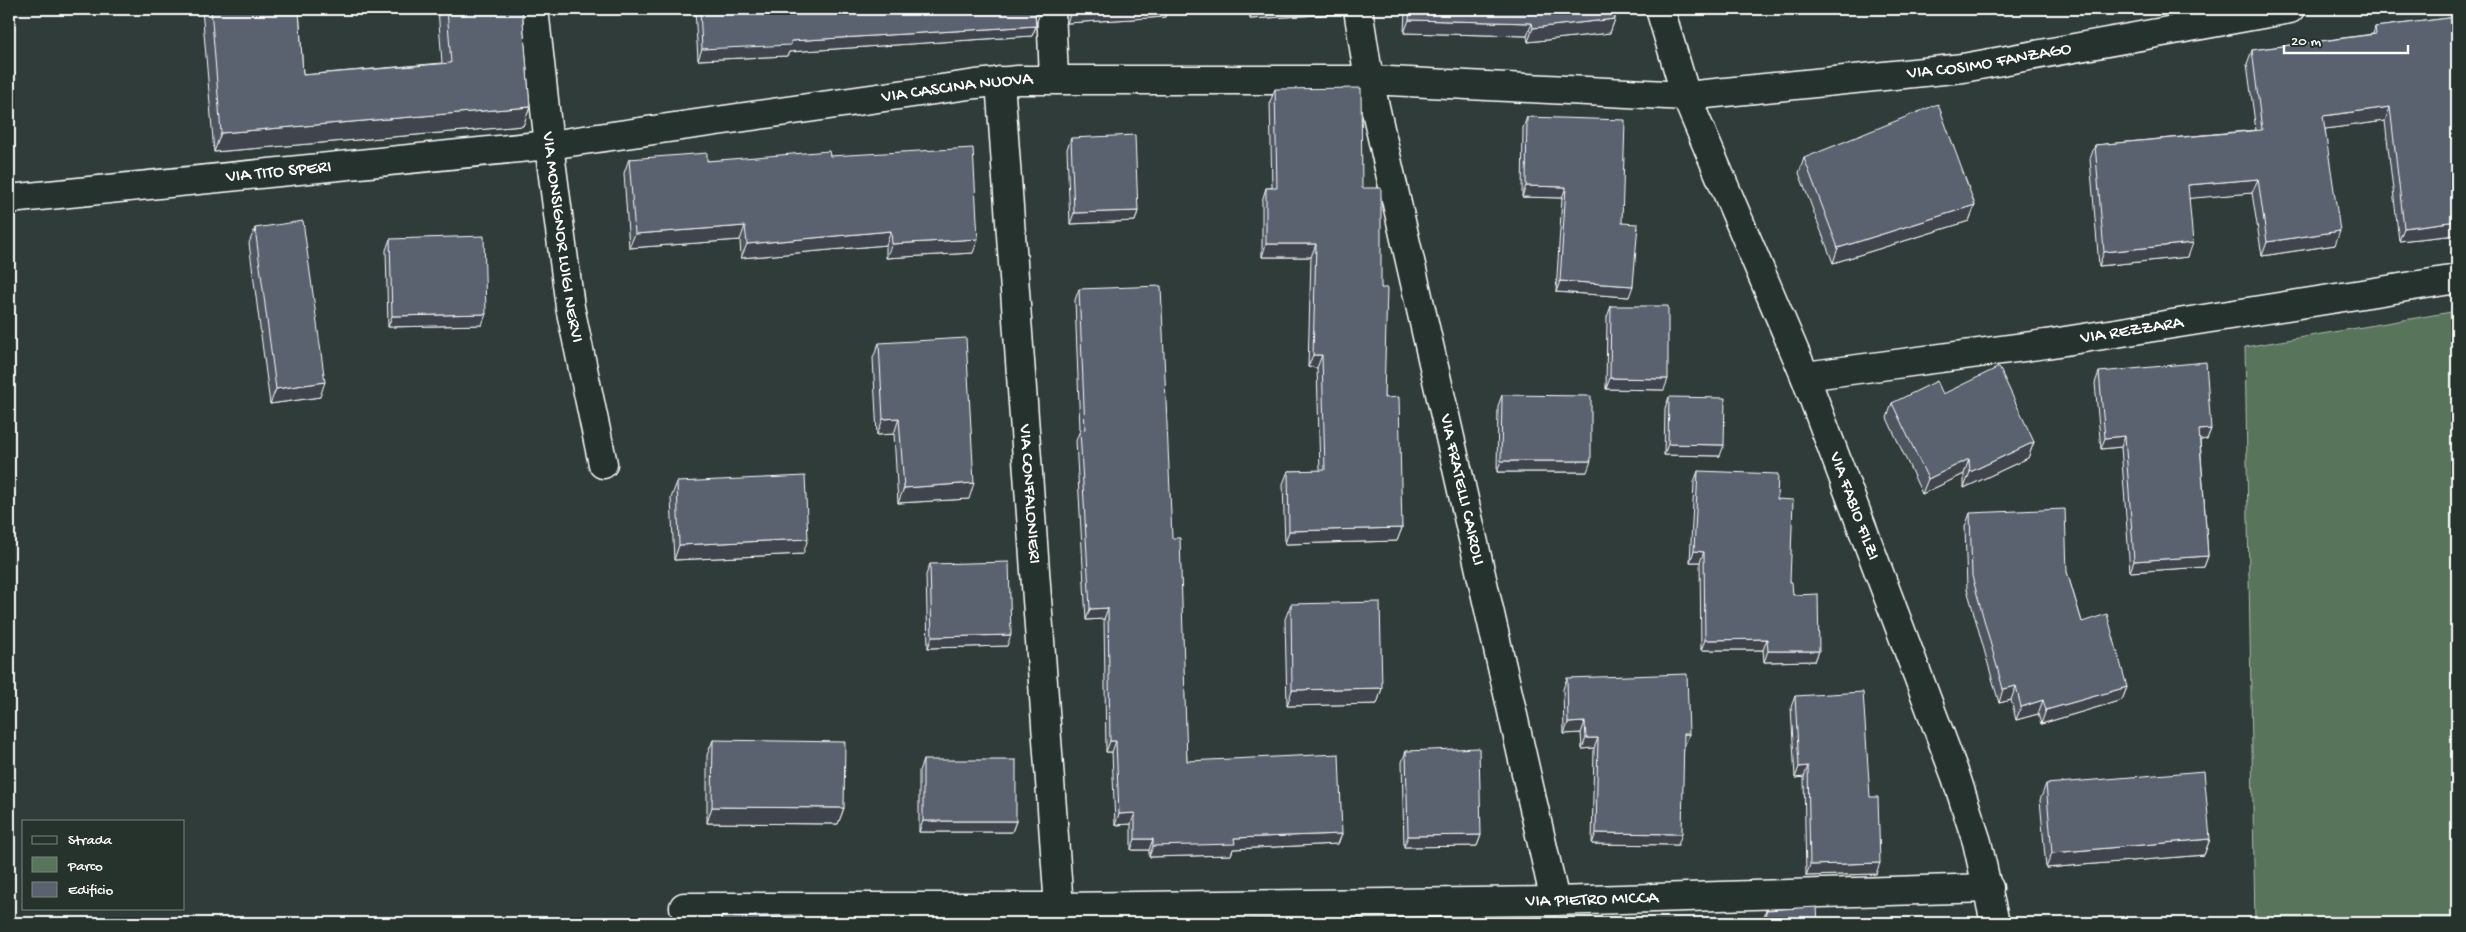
<svg xmlns="http://www.w3.org/2000/svg" width="2466" height="932" viewBox="0 0 2466 932" font-family="'Gochi Hand',sans-serif">
<rect width="100%" height="100%" fill="#303c3a"/>
<filter id="ink" filterUnits="userSpaceOnUse"><feTurbulence type="fractalNoise" baseFrequency=".02" numOctaves="2"/><feDisplacementMap in="SourceGraphic" scale="10" xChannelSelector="R" yChannelSelector="G"/><feConvolveMatrix kernelMatrix="1 2 1 2 8 2 1 2 1" color-interpolation-filters="sRGB"/></filter>
<g filter="url(#ink)">
<polygon fill="#58755c" stroke="#acbaae" points="2457,311 2457,923 2255,923 2245,347"/>
<g fill="none" stroke-linecap="round" stroke-linejoin="round">
<defs>
<g id="minor">
<path id="s1" d="M534 9 549 145 570 307 603 464"/>
<polyline points="1051,9 1054,78"/>
<path id="s2" d="M1358 9 1369 80 1555 901"/>
<path id="s3" d="M1660 9 1686 96 1805 376 1956 777 1977 842 1995 923"/>
<path id="s4" d="M1000 81 1059 907"/>
<path id="s5" d="M9 199 549 145 976 84 1018 80H1369L1686 96 1963 68 2290 9"/>
<path id="s6" d="M1805 376 2046 344 2457 279"/>
<path id="s7" d="M684 907H1059L1555 901 1989 888"/>
</g>
</defs>
<use href="#minor" stroke="#fff" stroke-width="31"/>
<use href="#minor" stroke="#26332d" stroke-width="28"/>
</g>
<g fill="#4d545f" stroke="#fff">
<polygon points="202,9 299,9 303,75 442,63 438,9 522,9 530,107 523,126 214,152"/>
<polygon points="695,9 1040,9 1036,26 1032,36 789,52 787,56 698,60"/>
<polygon points="1065,9 1168,9 1165,17 1067,23"/>
<polygon points="1249,9 1337,9 1335,14 1250,19"/>
<polygon points="1405,9 1614,9 1615,19 1610,33 1528,42 1527,36 1404,33"/>
<polygon points="2457,17 2457,235 2399,241 2385,121 2325,129 2335,245 2262,256 2252,193 2189,198 2188,257 2099,266 2090,159 2095,145 2256,130 2247,64 2252,50 2373,34 2375,27"/>
<polygon points="1275,89 1362,188 1381,288 1384,398 1402,528 1397,541 1285,544 1283,484 1288,471 1320,471 1317,368 1308,367 1311,257 1262,257 1262,201 1266,188 1272,188 1270,102"/>
<polygon points="1527,117 1622,223 1629,297 1556,292 1562,198 1522,197 1523,128"/>
<polygon points="1071,138 1138,211 1135,221 1070,224 1067,149"/>
<polygon points="830,156 973,253 886,258 886,245 741,258 740,240 629,248 624,173 629,159 707,161"/>
<polygon points="1804,158 1975,205 1969,221 1833,263 1799,173"/>
<polygon points="255,228 320,397 270,404 249,243"/>
<polygon points="390,239 482,325 388,327 386,250"/>
<polygon points="1079,289 1172,538 1187,761 1342,834 1338,844 1233,849 1231,855 1149,857 1149,850 1131,850 1131,824 1115,825 1112,752 1106,752 1104,619 1086,620 1076,441 1080,430 1075,300"/>
<polygon points="1611,306 1664,390 1606,389 1607,317"/>
<polygon points="879,343 969,499 898,503 894,434 877,435 873,358"/>
<polygon points="2099,372 2211,429 2207,439 2200,440 2208,556 2204,567 2130,572 2121,447 2101,449 2095,383"/>
<polygon points="1943,394 2034,442 2028,458 1964,488 1964,474 1922,494 1887,418 1892,403"/>
<polygon points="1502,395 1587,472 1497,472 1498,406"/>
<polygon points="1669,397 1720,456 1664,455 1665,408"/>
<polygon points="1698,471 1777,499 1790,582 1793,595 1819,651 1815,661 1764,662 1763,650 1701,650 1700,562 1690,562 1694,482"/>
<polygon points="677,482 803,554 674,560 671,498"/>
<polygon points="1970,513 2067,572 2082,622 2127,687 2122,700 2041,724 2038,714 2016,720 2011,700 1999,703 1967,589 1965,527"/>
<polygon points="930,564 1007,646 928,648 926,575"/>
<polygon points="1291,604 1382,688 1377,704 1287,706 1285,619"/>
<polygon points="1567,678 1689,734 1685,745 1684,745 1678,845 1592,844 1594,748 1582,749 1581,733 1564,734 1563,689"/>
<polygon points="1795,696 1870,797 1876,874 1806,876 1804,777 1795,778 1791,707"/>
<polygon points="713,740 844,808 838,824 707,823 707,755"/>
<polygon points="1406,751 1481,835 1477,846 1404,847 1402,762"/>
<polygon points="923,760 1016,821 1012,832 919,832 919,771"/>
<polygon points="2046,784 2210,839 2204,855 2046,868 2040,800"/>
<polygon points="1766,910 1818,923 1616,923 1617,922 1763,920"/>
</g>
<g fill="#3f454e" stroke="#fff">
<polygon points="1120,9 1168,9 1165,17 1067,23 1071,12"/>
<polygon points="1254,9 1337,9 1335,14 1250,19"/>
<polygon points="1040,13 1036,24 1035,14"/>
<polygon points="1615,19 1610,33 1528,42 1533,28"/>
<polygon points="1409,20 1532,23 1527,36 1404,33"/>
<polygon points="1036,26 1032,36 789,52 787,56 698,60 702,49 791,41"/>
<polygon points="530,107 523,126 214,152 221,133"/>
<polygon points="2390,107 2385,121 2318,130 2323,116"/>
<polygon points="2258,179 2252,193 2183,199 2188,185"/>
<polygon points="1526,186 1566,187 1562,198 1522,197"/>
<polygon points="1975,205 1969,221 1833,263 1838,248"/>
<polygon points="1138,211 1135,221 1070,224 1074,213"/>
<polygon points="2457,221 2457,235 2399,241 2404,228"/>
<polygon points="745,226 740,240 629,248 635,234"/>
<polygon points="891,231 886,245 741,258 747,244"/>
<polygon points="2340,231 2335,245 2262,256 2267,242"/>
<polygon points="978,239 973,253 886,258 892,244"/>
<polygon points="2193,243 2188,257 2099,266 2104,252"/>
<polygon points="1266,244 1316,244 1311,257 1262,257"/>
<polygon points="1560,281 1633,286 1629,297 1556,292"/>
<polygon points="486,314 482,325 388,327 392,316"/>
<polygon points="1313,355 1322,355 1317,368 1308,367"/>
<polygon points="1610,378 1668,379 1664,390 1606,389"/>
<polygon points="325,382 320,397 270,404 276,389"/>
<polygon points="899,418 894,434 877,435 883,419"/>
<polygon points="2211,429 2207,439 2195,441 2199,430"/>
<polygon points="2125,436 2121,447 2101,449 2105,438"/>
<polygon points="2034,442 2028,458 1964,488 1970,472"/>
<polygon points="1668,444 1724,445 1720,456 1664,455"/>
<polygon points="1969,459 1964,474 1922,494 1928,479"/>
<polygon points="1501,461 1591,461 1587,472 1497,472"/>
<polygon points="974,483 969,499 898,503 904,488"/>
<polygon points="1402,528 1397,541 1285,544 1289,531"/>
<polygon points="808,539 803,554 674,560 679,545"/>
<polygon points="1694,551 1704,552 1700,562 1690,562"/>
<polygon points="2208,556 2204,567 2130,572 2134,561"/>
<polygon points="1108,608 1104,619 1086,620 1090,609"/>
<polygon points="1011,635 1007,646 928,648 932,637"/>
<polygon points="1767,639 1763,650 1701,650 1705,640"/>
<polygon points="1768,651 1819,651 1815,661 1764,662"/>
<polygon points="2016,686 2011,700 1999,703 2003,689"/>
<polygon points="2127,687 2122,700 2041,724 2046,710"/>
<polygon points="1382,688 1377,704 1287,706 1292,690"/>
<polygon points="2043,700 2038,714 2016,720 2021,707"/>
<polygon points="1585,722 1581,733 1564,734 1568,723"/>
<polygon points="1684,734 1689,734 1685,745 1680,745"/>
<polygon points="1586,738 1598,738 1594,748 1582,749"/>
<polygon points="1110,741 1116,741 1112,752 1106,752"/>
<polygon points="1808,766 1804,777 1795,778 1799,767"/>
<polygon points="712,807 844,808 838,824 707,823"/>
<polygon points="1135,813 1131,824 1115,825 1119,814"/>
<polygon points="923,821 1016,821 1012,832 919,832"/>
<polygon points="1596,833 1682,834 1678,845 1592,844"/>
<polygon points="1342,834 1338,844 1233,849 1231,855 1149,857 1153,846 1234,838"/>
<polygon points="1481,835 1477,846 1404,847 1408,836"/>
<polygon points="1135,839 1153,839 1149,850 1131,850"/>
<polygon points="2210,839 2204,855 2046,868 2052,853"/>
<polygon points="1880,863 1876,874 1806,876 1810,865"/>
</g>
<g fill="#5a626f" stroke="#fff">
<polygon points="211,9 299,9 303,75 451,63 447,9 522,9 530,107 221,133"/>
<polygon points="700,9 1040,9 1040,13 1035,14 1036,26 791,41 791,45 702,49"/>
<polygon points="1071,9 1120,9 1071,12"/>
<polygon points="1410,9 1614,9 1615,19 1533,28 1532,23 1409,20"/>
<polygon points="2457,17 2457,221 2404,228 2390,107 2323,116 2340,231 2267,242 2258,179 2188,185 2193,243 2104,252 2095,145 2262,130 2252,50 2376,34 2375,27"/>
<polygon points="1361,88 1362,188 1381,188 1381,288 1387,288 1384,398 1399,397 1402,528 1289,531 1288,471 1325,470 1322,355 1313,355 1316,244 1266,244 1266,188 1277,188 1275,89"/>
<polygon points="1938,104 1975,205 1838,248 1804,158"/>
<polygon points="1527,117 1625,120 1622,223 1638,224 1633,286 1560,281 1566,187 1526,186"/>
<polygon points="1135,135 1138,211 1074,213 1071,138"/>
<polygon points="973,148 978,239 892,244 891,231 747,244 745,226 635,234 629,159 707,153 707,161 829,151 830,156"/>
<polygon points="303,221 325,382 276,389 255,228"/>
<polygon points="484,236 486,314 392,316 390,239"/>
<polygon points="1161,286 1172,538 1180,538 1187,761 1339,754 1342,834 1234,838 1235,844 1153,846 1153,839 1135,839 1135,813 1119,814 1116,741 1110,741 1108,608 1090,609 1080,430 1085,429 1079,289"/>
<polygon points="1611,306 1668,306 1668,379 1610,378"/>
<polygon points="966,338 974,483 904,488 899,418 883,419 879,343"/>
<polygon points="2206,362 2211,429 2199,430 2208,556 2134,561 2125,436 2105,438 2099,372"/>
<polygon points="1999,367 2034,442 1970,472 1969,459 1928,479 1892,403 1937,381 1943,394"/>
<polygon points="1502,395 1591,396 1591,461 1501,461"/>
<polygon points="1669,397 1725,398 1724,445 1668,444"/>
<polygon points="1698,471 1778,474 1777,499 1793,500 1790,582 1792,582 1793,595 1818,594 1819,651 1768,651 1767,639 1705,640 1704,552 1694,551"/>
<polygon points="805,476 808,539 679,545 677,482"/>
<polygon points="2065,509 2067,572 2082,622 2107,614 2127,687 2046,710 2043,700 2021,707 2016,686 2003,689 1972,576 1970,513"/>
<polygon points="1009,562 1011,635 932,637 930,564"/>
<polygon points="1380,602 1382,688 1292,690 1291,604"/>
<polygon points="1687,674 1689,734 1684,734 1682,834 1596,833 1598,738 1586,738 1585,722 1568,723 1567,678"/>
<polygon points="1863,692 1870,797 1878,797 1880,863 1810,865 1808,766 1799,767 1795,696"/>
<polygon points="713,740 845,742 844,808 712,807"/>
<polygon points="1479,748 1481,835 1408,836 1406,751"/>
<rect x="923" y="760" width="93" height="61"/>
<polygon points="2204,771 2210,839 2052,853 2046,784"/>
<polygon points="1817,907 1818,923 1617,923 1617,922 1767,920 1766,910"/>
<polygon points="801,915 802,923 721,923 721,917"/>
<polygon points="1922,921 1923,923 1886,923"/>
</g>
</g>
<g text-anchor="middle" dominant-baseline="central" stroke-width="4.5" stroke-linejoin="round" paint-order="stroke">
<g font-size="18" fill="#fff" stroke="#26332d">
<text stroke="none"><textPath href="#s5" startOffset="1990">VIA COSIMO FANZAGO</textPath></text>
<text stroke="none"><textPath href="#s5" startOffset="955">VIA CASCINA NUOVA</textPath></text>
<text stroke="none"><textPath href="#s5" startOffset="271">VIA TITO SPERI</textPath></text>
<text stroke="none"><textPath href="#s1" startOffset="230">VIA MONSIGNOR LUIGI NERVI</textPath></text>
<text stroke="none"><textPath href="#s6" startOffset="330">VIA REZZARA</textPath></text>
<text stroke="none"><textPath href="#s2" startOffset="492">VIA FRATELLI CAIROLI</textPath></text>
<text stroke="none"><textPath href="#s4" startOffset="414">VIA CONFALONIERI</textPath></text>
<text stroke="none"><textPath href="#s3" startOffset="534">VIA FABIO FILZI</textPath></text>
<text stroke="none"><textPath href="#s7" startOffset="908">VIA PIETRO MICCA</textPath></text>
</g>
</g>
<rect width="2466" height="932" fill="none" stroke="#26332d" stroke-width="30"/>
<rect x="15" y="15" width="2436" height="902" fill="none" stroke="#fff" stroke-width="2" filter="url(#ink)"/>
<rect x="22" y="820" width="162" height="90" fill="#26332d" stroke="#7d8581"/>
<rect x="32" y="836" width="25" height="8" fill="#26332d" stroke="#7d8581"/>
<text x="68" y="844" font-size="15" fill="#ffffff">Strada</text>
<rect x="32" y="857" width="25" height="15" fill="#58755c" stroke="#7d8581"/>
<text x="68" y="870" font-size="15" fill="#ffffff">Parco</text>
<rect x="32" y="882" width="25" height="15" fill="#5a626f" stroke="#7d8581"/>
<text x="68" y="894" font-size="15" fill="#ffffff">Edificio</text>
<path d="M2284 45v8h124v-8" fill="none" stroke="#ffffff" stroke-width="2.5"/>
<text x="2291" y="45" font-size="15" fill="#ffffff" stroke="#26332d" stroke-width="4" paint-order="stroke">20 m</text>
</svg>
